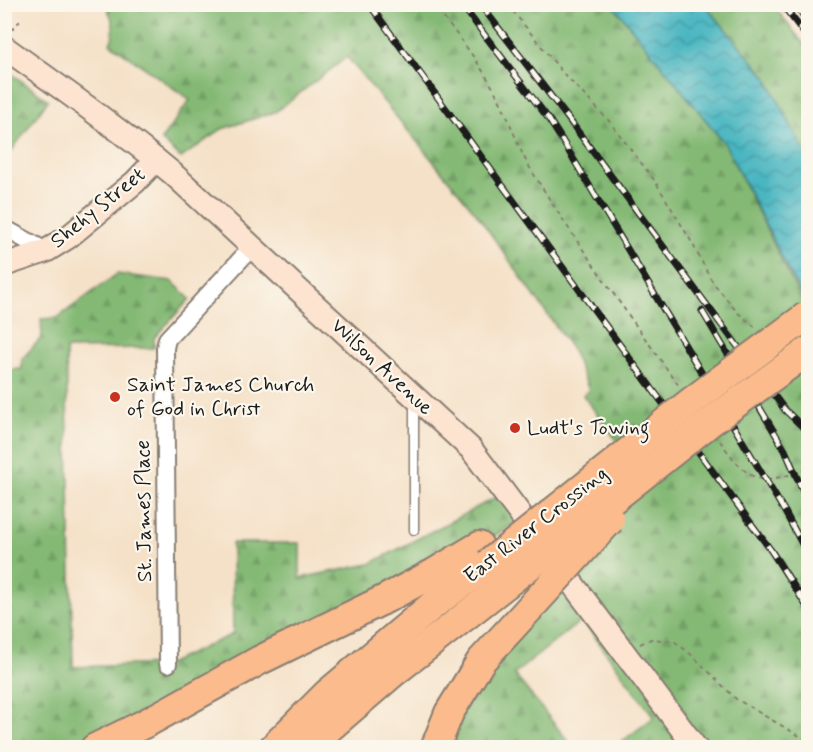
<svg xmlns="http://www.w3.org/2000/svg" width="813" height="752" viewBox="0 0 813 752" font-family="Mynerve,sans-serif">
<defs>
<pattern id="forest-firs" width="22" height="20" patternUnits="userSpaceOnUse" patternTransform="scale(1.5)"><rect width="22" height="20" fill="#84b975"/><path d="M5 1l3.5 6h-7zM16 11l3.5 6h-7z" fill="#719e65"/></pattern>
<pattern id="water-waves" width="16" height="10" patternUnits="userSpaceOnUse" patternTransform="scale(1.5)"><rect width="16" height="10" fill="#48b6c1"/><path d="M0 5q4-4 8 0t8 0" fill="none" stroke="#3b939c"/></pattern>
</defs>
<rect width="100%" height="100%" fill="#fbf7ec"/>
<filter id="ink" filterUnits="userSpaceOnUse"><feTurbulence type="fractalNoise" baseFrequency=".0167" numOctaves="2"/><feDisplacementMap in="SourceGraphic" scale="12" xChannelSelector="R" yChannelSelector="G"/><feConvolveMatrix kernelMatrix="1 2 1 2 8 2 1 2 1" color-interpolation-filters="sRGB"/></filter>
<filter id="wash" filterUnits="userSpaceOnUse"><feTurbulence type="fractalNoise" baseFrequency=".008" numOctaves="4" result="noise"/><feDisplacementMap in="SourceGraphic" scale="24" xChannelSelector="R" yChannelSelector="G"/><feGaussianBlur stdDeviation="1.35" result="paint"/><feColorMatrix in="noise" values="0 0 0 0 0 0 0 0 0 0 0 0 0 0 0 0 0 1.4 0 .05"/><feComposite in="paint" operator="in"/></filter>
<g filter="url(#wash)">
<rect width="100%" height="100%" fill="#f5e1c8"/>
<g fill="url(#forest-firs)" stroke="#506a48" stroke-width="1.5">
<path d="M105 5H613L725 144 808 314V747H615L654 717 582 620 514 674 573 747H435L564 572 520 520 434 573 95 747H5L4 370 22 369V359L42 337 41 319 57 318 117 274 172 281 190 299 154 338V348L66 349 73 667 168 664 233 634 232 543H300V578L370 564 504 493 520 519 626 453 583 395 589 390 571 348 476 213 347 57 275 112 222 129 181 158 161 140 190 100 110 43C117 32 112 15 105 5Z"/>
<polygon points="705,5 773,5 808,49 808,159 766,77"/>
<polygon points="5,69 48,100 5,160"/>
</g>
<polygon fill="url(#water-waves)" stroke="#32696e" stroke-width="1.5" points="613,5 705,5 766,77 808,159 808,309 725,144"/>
</g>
<g filter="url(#ink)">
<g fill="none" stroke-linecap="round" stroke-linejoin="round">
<defs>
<polyline id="lane" points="414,530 414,402"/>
<g id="street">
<polyline points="4,228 46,251"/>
<polyline points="168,664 165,348 167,339 252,247"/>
</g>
<g id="secondary">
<path d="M4 47C61 88 118 128 172 173L471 449 696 748"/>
<polyline points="4,265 46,251 67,238 135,182 156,160"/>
</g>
<g id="highway">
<polyline points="95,748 148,722 260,660 385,599 434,573 479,546"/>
<polyline points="273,748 327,694 434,604 488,564"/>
<polyline points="312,748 329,728 394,672 505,585"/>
<polyline points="435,748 449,713 481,661 528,610"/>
</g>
</defs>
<use href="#lane" stroke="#887e72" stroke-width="11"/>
<use href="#street" stroke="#887e72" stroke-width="20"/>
<use href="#secondary" stroke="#887e72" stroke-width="26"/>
<use href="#highway" stroke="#887e72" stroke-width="32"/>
<g stroke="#887e72" stroke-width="2" stroke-dasharray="4.5 4.5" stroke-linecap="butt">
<path d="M432 4C459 36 484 68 502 105 512 126 518 148 530 168 576 243 628 314 679 386"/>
<polyline points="507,4 563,73 609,121 655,181 691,241 712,281 737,312 755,327"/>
<polyline points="4,7 6,6"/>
<polyline points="11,30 20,21"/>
<path d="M720 441C728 452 740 470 753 476 768 484 793 473 808 469"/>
<polyline points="640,644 651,639 674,641 693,656 736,699 808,741"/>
</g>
<use href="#lane" stroke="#fff" stroke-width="8"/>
<use href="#street" stroke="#fff" stroke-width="16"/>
<use href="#secondary" stroke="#fde4d1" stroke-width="22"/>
<use href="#highway" stroke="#fbbb8c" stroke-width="28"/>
<defs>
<g id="rail">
<polyline points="369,4 770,549 808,608"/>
<polyline points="461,4 548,118 562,140 785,512 808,555"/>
<polyline points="480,4 570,121 785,410 808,432"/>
<polyline points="782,4 808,38"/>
<polyline points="795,4 808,22"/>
<polyline points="702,311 785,450 808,503"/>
</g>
</defs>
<use href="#rail" stroke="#1c1c1c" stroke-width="7"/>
<use href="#rail" stroke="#fbf7ec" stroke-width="4.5" stroke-dasharray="14" stroke-linecap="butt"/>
<defs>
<g id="highway-bridge">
<polyline points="488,564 692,401 808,315"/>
<polyline points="505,585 709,423 808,351"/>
<polyline points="528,610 610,520"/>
</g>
</defs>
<use href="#highway-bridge" stroke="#887e72" stroke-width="32" stroke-linecap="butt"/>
<use href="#highway-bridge" stroke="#fbbb8c" stroke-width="28"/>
</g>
</g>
<g fill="#c8321e" stroke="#fbf7ec" stroke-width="2">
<circle cx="115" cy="397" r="6"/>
<circle cx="515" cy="428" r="6"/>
</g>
<g text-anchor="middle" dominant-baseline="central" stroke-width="4.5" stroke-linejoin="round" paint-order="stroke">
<g font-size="21" fill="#1c1c1c" stroke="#fbf7ec">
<text transform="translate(98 208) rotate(-39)">Shehy Street</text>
<text transform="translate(382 367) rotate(43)">Wilson Avenue</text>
<text transform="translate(144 511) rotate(-91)">St. James Place</text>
<text transform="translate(536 525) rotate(-38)">East River Crossing</text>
</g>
<g font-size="21" fill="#1c1c1c" stroke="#fbf7ec" text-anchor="start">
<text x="127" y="385">Saint James Church<tspan x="127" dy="24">of God in Christ</tspan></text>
<text x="527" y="428">Ludt's Towing</text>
</g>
</g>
<rect width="813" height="752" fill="none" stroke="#fbf7ec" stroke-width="24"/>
</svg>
